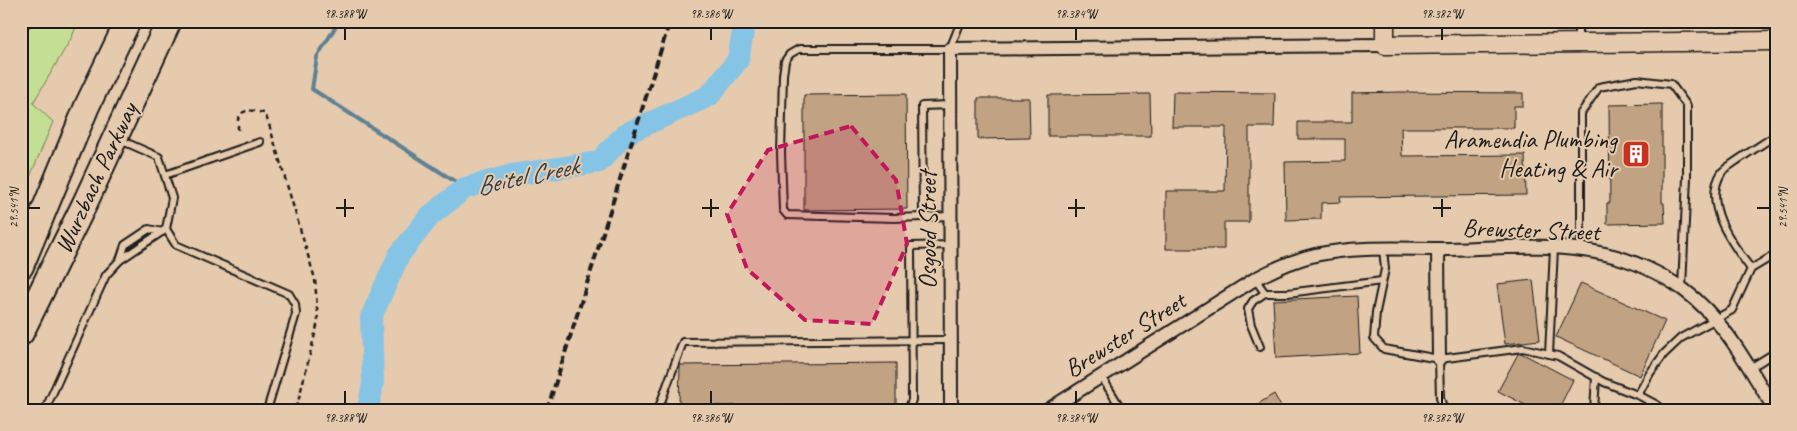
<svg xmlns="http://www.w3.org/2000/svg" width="1797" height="431" viewBox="0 0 1797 431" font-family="Caveat,sans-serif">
<rect width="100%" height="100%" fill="#e6caad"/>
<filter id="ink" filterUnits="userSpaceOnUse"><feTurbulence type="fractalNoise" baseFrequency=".02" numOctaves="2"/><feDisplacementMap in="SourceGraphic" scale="10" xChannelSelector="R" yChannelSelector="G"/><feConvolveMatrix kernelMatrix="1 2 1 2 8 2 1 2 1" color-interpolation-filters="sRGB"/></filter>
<g filter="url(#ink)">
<polygon fill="#c4de94" stroke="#707d58" points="21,21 78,21 72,37 33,103 53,122 21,198"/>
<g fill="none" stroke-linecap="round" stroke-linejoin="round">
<polyline stroke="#5c8195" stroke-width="4" points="339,21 317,57 312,89 465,188"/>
<polyline stroke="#86c4e6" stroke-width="22" points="368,410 373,383 371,317 399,255 430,216 465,188 512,175 599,162 625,134 709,96 738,60 745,21"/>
</g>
<g fill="#c1a383" stroke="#1c1c1c">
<polygon points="1173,92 1275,93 1274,127 1249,127 1249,222 1224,222 1224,249 1166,249 1166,191 1225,191 1226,127 1172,127"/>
<polygon points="1401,92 1523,93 1523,106 1514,106 1514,128 1401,128 1402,156 1525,155 1526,195 1340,197 1341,202 1321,203 1321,219 1286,220 1285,162 1345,161 1345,139 1298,139 1298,122 1352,122 1352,93"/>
<polygon points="906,94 907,209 804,210 804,95"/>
<polygon points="1150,94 1151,136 1048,136 1048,95"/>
<polygon points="978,98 1029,98 1030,138 978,139"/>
<polygon points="1662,104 1662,203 1664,203 1665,223 1607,224 1607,203 1610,203 1609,105"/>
<polygon points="1533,280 1540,340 1505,344 1497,284"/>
<polygon points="1581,283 1665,321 1640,376 1556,337"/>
<polygon points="1357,296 1360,353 1276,358 1273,300"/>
<polygon points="1521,353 1573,380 1558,410 1535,410 1498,391 1518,354"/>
<polygon points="896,363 896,405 679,406 680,365"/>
<polygon points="1274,394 1283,410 1248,410"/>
</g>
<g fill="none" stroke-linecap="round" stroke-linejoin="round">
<defs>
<g id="lane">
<polyline points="1578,21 1578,42"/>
<polyline points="118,139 159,157 172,198 166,229 176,245 289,294 295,304 296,314 267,410"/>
<polyline points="165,175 260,142"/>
<polyline points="951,216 894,218 787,215 783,210 781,153 783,75 785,61 790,54 799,49 950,49 961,21"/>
<polyline points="923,217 922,106 950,105"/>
<polyline points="1383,249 1385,269 1376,312 1374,338 1384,349 1439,359 1523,348 1558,356 1604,382 1640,396 1657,405 1660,410"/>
<polyline points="1581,250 1581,113 1599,87 1637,80 1671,84 1687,106 1687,177 1682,288"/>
<polyline points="120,260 125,245 149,229 162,232"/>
<path d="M1751 269C1733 245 1701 204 1722 172 1726 166 1766 142 1776 135"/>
<polyline points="1255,279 1265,293"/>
<polyline points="1260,347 1251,325 1248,309 1253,301 1265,293 1288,293 1382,281"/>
<polyline points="1549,354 1554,248"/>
<polyline points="1439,359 1440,398 1444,410"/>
<polyline points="1750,368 1776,352"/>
<polyline points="1101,376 1122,410"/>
<polyline points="1638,395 1650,373 1664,354 1681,338 1732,310 1751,269 1776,254"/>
<polyline points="45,410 106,275 120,260 166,229"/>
<polyline points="658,410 683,342 951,340"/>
<polyline points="908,410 912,400 911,246 951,245"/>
<polyline points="1594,410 1596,377"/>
</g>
<g id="street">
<polyline points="1438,249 1439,359"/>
<polyline points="952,410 951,403 950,49 1385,45"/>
<path d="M1048 410 1255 279C1274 269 1294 260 1315 255 1356 246 1401 249 1443 249 1496 248 1553 242 1605 254 1633 260 1662 274 1684 290 1725 320 1749 368 1775 410"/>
</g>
<polyline id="secondary" points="1385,21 1385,45 1776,41"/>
<g id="highway">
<polyline points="21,266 87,106 128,21"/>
<polyline points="21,333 85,203 169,21"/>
</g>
</defs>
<use href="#lane" stroke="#1c1c1c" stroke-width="10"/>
<use href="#street" stroke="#1c1c1c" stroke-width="16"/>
<use href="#secondary" stroke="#1c1c1c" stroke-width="21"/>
<use href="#highway" stroke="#1c1c1c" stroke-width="28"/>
<g stroke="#1c1c1c" stroke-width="2.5" stroke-dasharray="5 4" stroke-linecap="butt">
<polyline points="1585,25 1660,25 1667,26"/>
<polyline points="1557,29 1557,26 1570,25"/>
<polyline points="21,34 34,21"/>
<polyline points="238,130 238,119 242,113 248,110 264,113 268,121 315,279 318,322 296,410"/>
</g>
<use href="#lane" stroke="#e6caad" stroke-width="6"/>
<use href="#street" stroke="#e6caad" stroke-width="12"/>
<use href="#secondary" stroke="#e6caad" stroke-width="18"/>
<use href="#highway" stroke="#e6caad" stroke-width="24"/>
<polyline stroke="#1c1c1c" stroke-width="4" stroke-dasharray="8 4" stroke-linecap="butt" points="547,410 670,21"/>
</g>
</g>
<path fill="#c2185b" fill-opacity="0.2" stroke="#c2185b" stroke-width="4" stroke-dasharray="10 6" stroke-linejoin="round" d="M851 126 896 180 907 244 872 324 805 320 747 269 727 214 768 150Z"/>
<path fill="none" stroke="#1c1c1c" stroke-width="2" d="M345 28V40M711 28V40M1076 28V40M1442 28V40M345 199V217M711 199V217M1076 199V217M1442 199V217M28 208H40M336 208H354M702 208H719M1068 208H1085M1433 208H1451M1757 208H1770M345 391V404M711 391V404M1076 391V404M1442 391V404"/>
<defs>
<symbol id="building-square" viewBox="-11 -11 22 22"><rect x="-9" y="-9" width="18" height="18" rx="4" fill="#c8321e" stroke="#e6caad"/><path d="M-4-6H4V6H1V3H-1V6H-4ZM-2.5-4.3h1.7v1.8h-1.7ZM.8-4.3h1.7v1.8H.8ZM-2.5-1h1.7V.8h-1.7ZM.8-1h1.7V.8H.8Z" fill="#fff"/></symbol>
</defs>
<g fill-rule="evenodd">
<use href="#building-square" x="1620" y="138" width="32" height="32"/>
</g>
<g text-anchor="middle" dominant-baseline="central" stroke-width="4" stroke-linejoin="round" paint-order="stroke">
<g font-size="25" fill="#1c1c1c" stroke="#e6caad" text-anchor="end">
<text x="1617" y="140">Aramendia Plumbing<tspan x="1617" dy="29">Heating &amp; Air</tspan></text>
</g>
<g font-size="25" fill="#1c1c1c" stroke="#e6caad">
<text transform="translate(96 178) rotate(-65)">Wurzbach Parkway</text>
<text transform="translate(928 230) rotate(-90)">Osgood Street</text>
<text transform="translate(1531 230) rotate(2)">Brewster Street</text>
<text transform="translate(1125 335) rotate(-32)">Brewster Street</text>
</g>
<g font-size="26" font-style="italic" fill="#313e44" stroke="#e6caad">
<text transform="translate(527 176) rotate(-12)">Beitel Creek</text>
</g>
</g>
<rect width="1797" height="431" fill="none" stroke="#e6caad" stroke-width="55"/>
<rect x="28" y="28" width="1742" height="376" fill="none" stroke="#1c1c1c" stroke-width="2"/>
<g font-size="12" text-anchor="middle" fill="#1c1c1c">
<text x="345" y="18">98.388°W</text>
<text x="711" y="18">98.386°W</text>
<text x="1076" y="18">98.384°W</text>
<text x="1442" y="18">98.382°W</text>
<text transform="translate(14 208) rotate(-90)" y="4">29.541°N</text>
<text transform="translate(1783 208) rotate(-90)" y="4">29.541°N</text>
<text x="345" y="422">98.388°W</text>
<text x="711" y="422">98.386°W</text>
<text x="1076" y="422">98.384°W</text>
<text x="1442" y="422">98.382°W</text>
</g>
</svg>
